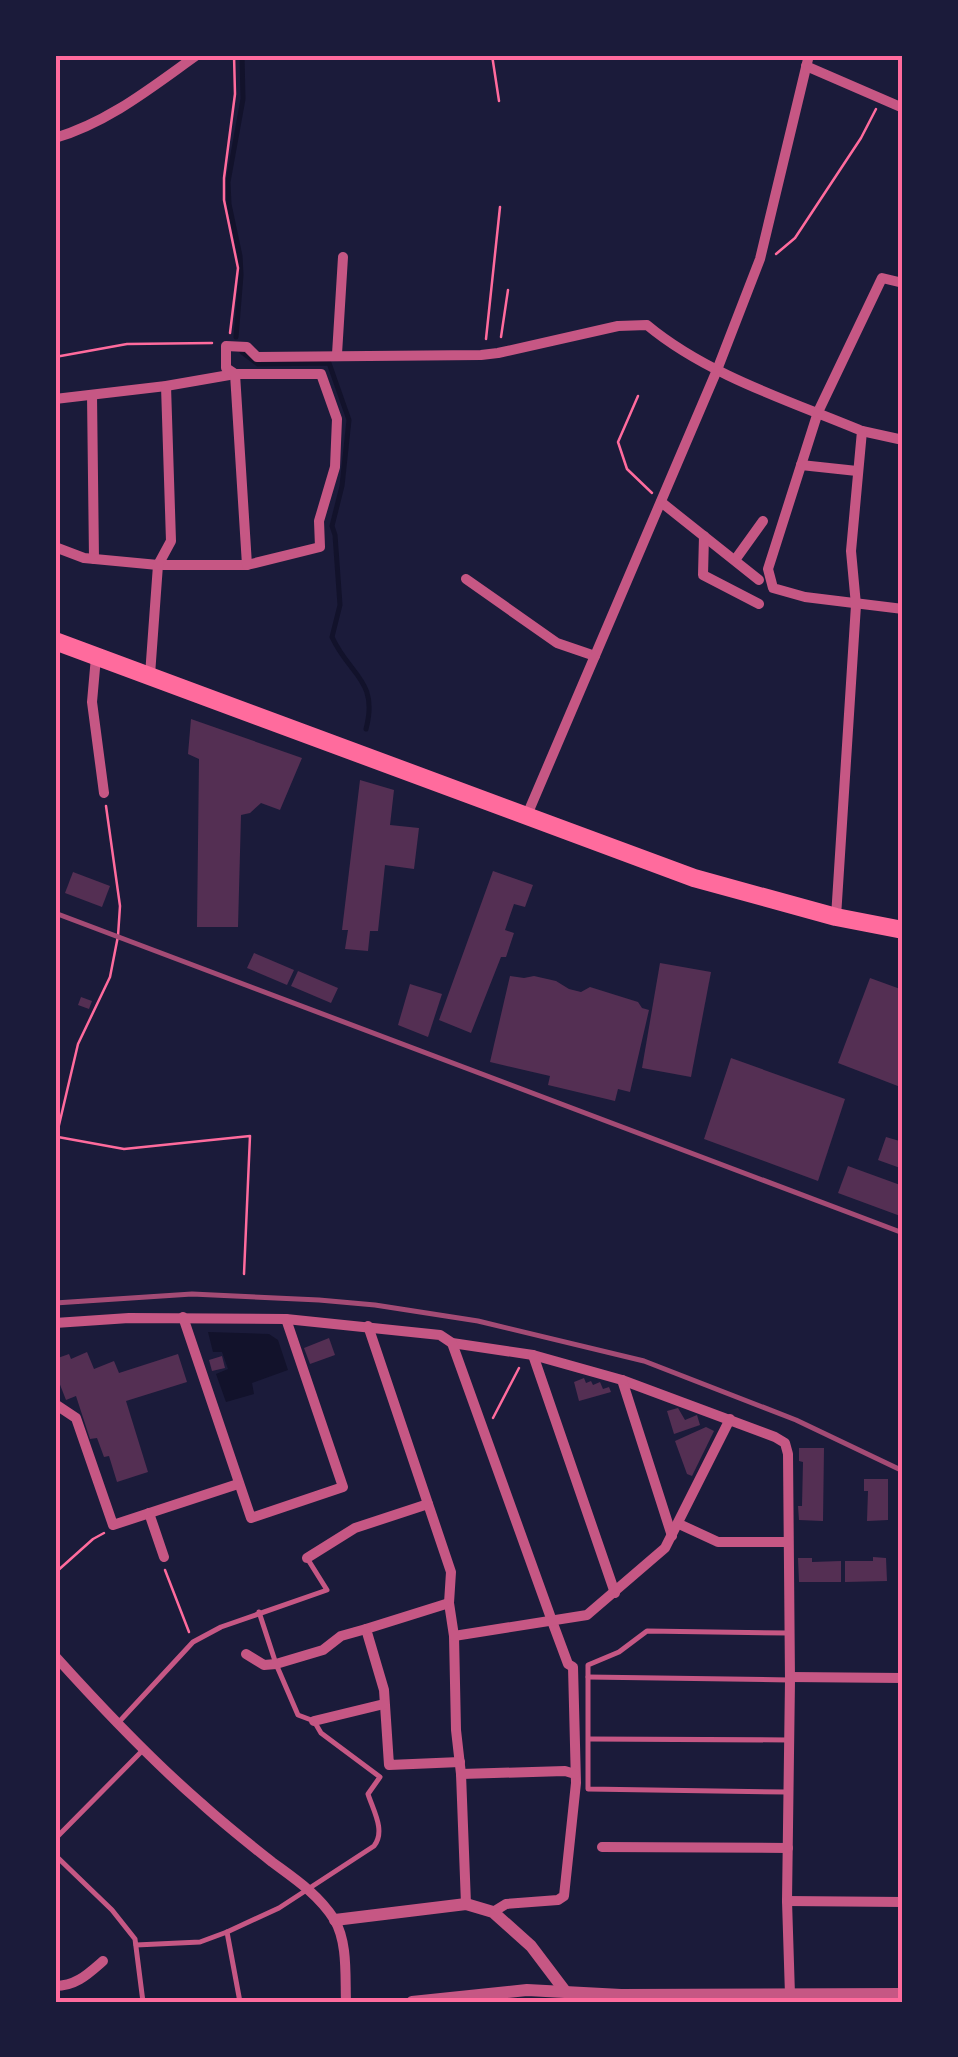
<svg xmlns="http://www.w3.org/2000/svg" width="958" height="2057" viewBox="0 0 958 2057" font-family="'PT Serif',serif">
<rect width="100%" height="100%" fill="#1b1b3a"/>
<polygon fill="#12122b" points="208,1332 269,1334 278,1340 288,1370 252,1383 254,1394 226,1402 216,1374 228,1369 222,1352 213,1352"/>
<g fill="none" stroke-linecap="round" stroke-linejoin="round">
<g stroke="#12122b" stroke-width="5">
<polyline points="236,337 241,275 240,256 229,204 228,182 243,99 242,55"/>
<path d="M242 352 258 364 329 363 349 420 342 486 332 526 335 535 340 605 332 637C349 675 379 680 366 729"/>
</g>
</g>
<g fill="#542f53">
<polygon points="191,719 302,758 280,810 261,803 250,813 241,815 238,927 197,927 199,759 188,754"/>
<polygon points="360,780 394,790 390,825 419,828 414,869 385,865 378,931 370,931 368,951 345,949 348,930 342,930"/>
<polygon points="493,871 533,885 525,907 514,904 505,930 514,933 506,957 501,957 471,1033 439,1020"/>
<polygon points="73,872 110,886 102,907 65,893"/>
<polygon points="254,953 294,970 287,985 247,968"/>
<polygon points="660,963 711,972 691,1077 642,1068"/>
<polygon points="298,971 338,988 331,1003 291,986"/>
<polygon points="510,976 524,978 534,976 556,981 569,989 581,992 590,987 638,1002 642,1008 649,1010 630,1092 618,1089 615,1101 548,1085 550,1076 490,1062"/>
<polygon points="870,978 903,990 903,1088 838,1063"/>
<polygon points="410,984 442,994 428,1037 398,1025"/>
<polygon points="81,997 92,1001 89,1009 78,1005"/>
<polygon points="731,1058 845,1099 818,1181 704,1139"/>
<polygon points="886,1137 903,1142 903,1169 878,1160"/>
<polygon points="848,1166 903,1186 903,1217 838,1193"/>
<polygon points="329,1338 335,1355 310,1364 304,1348"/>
<polygon points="87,1352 94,1369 114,1361 119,1373 178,1354 187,1382 126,1401 148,1472 117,1482 109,1456 104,1457 97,1438 90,1439 76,1396 66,1400 57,1377 55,1377 55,1359 69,1354 71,1359"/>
<polygon points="222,1356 225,1368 212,1371 209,1360"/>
<polygon points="584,1378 586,1383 591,1381 593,1385 600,1382 603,1389 609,1387 611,1392 579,1401 574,1382"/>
<polygon points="678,1408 685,1420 697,1415 700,1425 674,1434 667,1411"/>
<polygon points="706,1427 714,1431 692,1476 687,1474 675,1441"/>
<polygon points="799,1448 824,1448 823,1521 799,1520 798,1506 802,1506 803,1462 799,1461"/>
<polygon points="864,1479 888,1479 888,1520 867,1521 868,1491 864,1491"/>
<polygon points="873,1557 886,1558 887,1581 845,1582 845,1561 873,1561"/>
<polygon points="798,1558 812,1558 812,1562 841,1561 841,1582 799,1582"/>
</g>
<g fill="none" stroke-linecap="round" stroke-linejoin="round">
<g stroke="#ff6b9d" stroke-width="2.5">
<polyline points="492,55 499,101"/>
<polyline points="776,254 795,238 861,138 876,109"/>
<polyline points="230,333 238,268 224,200 224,178 235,94 234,55"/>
<polyline points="501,337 508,290"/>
<polyline points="486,339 500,207"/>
<polyline points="55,357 127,344 212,343"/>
<polyline points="638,396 618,442 627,469 652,493"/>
<polyline points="58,1137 124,1149 250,1136 244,1274"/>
<polyline points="55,1142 78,1044 110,977 118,936 120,906 106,806"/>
<polyline points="55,1208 57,1248 55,1266"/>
<polyline points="493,1418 519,1368"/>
<polyline points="165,1570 189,1632"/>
<polyline points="55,1573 93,1539 104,1533"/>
</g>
<g stroke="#c65784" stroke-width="5">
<polyline points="588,1677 790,1680"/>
<polyline points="118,1723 193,1642 221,1627 327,1590 307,1558"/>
<polyline points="589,1739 789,1740"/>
<polyline points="786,1792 588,1789 588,1665 619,1652 647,1631 788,1633"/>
<polyline points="55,1839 144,1749"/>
<polyline points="55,1855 112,1910 135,1939 143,2002"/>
<polyline points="227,1932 240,2002"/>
<path d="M136 1945 200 1942 227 1932 279 1908 374 1846C386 1831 373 1810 368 1794L380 1777 321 1733 314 1721 298 1715 276 1664 259 1612"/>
</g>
<g stroke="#c65784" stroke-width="10">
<polyline points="806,66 903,108"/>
<path d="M55 138C109 122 152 87 197 55"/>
<polyline points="903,283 882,278 818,412 768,569 773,588 805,597 903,609"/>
<polyline points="337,354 343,257"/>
<polyline points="92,395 94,559"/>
<polyline points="55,399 166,386 235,374 321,374 337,419 335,467 319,521 320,547 247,565 158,565 84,558 55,547"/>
<polyline points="862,431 903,440"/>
<polyline points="801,465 857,471"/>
<polyline points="661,502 759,580"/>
<polyline points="704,536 703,575 759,604"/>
<polyline points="735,560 763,521"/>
<path d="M247 565 235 374 226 368V346L247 347 257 357 481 355 498 353 618 326 647 325C707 375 790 401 862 431L851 551 856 605 836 917"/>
<polyline points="466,579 557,643 595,656"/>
<polyline points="96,657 92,702 104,793"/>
<polyline points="150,675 158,565 171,541 166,386"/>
<polyline points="527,815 717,370 760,259 809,55"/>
<polyline points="183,1317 251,1518 343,1487 286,1319"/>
<polyline points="55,1323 129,1318 286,1319 440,1335 452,1343 533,1355 622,1380 775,1437 785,1443 788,1454 790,1680 787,1901 790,1995"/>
<polyline points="368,1326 451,1572 449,1603 454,1636 456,1730 461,1774 466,1904"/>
<polyline points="452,1343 552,1621 568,1664 573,1667 576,1783 564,1896 558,1900 506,1904 493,1912"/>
<polyline points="533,1355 615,1593"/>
<polyline points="622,1380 672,1536"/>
<polyline points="55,1404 76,1418 113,1525 238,1484"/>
<polyline points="149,1513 164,1557"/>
<polyline points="679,1524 718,1542 788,1542"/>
<polyline points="307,1558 355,1528 428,1504"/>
<polyline points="449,1603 366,1629 384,1690 389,1765 460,1762"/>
<polyline points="454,1636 587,1615 665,1548 730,1419"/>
<polyline points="246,1654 264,1665 276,1664 323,1650 341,1636 366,1629"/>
<path d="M55 1656C101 1707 149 1758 201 1803 224 1824 248 1843 272 1862 295 1879 318 1894 334 1919 348 1942 345 1976 346 2002"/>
<polyline points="790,1677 903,1678"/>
<polyline points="314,1721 384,1704"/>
<polyline points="461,1774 565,1771 575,1774"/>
<polyline points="602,1847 788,1848"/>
<polyline points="787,1901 903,1902"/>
<path d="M55 1986C76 1986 88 1974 103 1961"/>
</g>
<g stroke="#c65784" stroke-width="12">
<polyline points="335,1920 466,1904 493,1912 531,1946 565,1991"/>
<polyline points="412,2002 527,1990 621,1995 903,1994"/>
</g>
<polyline stroke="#ff6b9d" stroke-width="18" points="55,641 694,878 836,917 903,930"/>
<g stroke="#a44b75" stroke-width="5">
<polyline points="55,913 903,1233"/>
<polyline points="55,1303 192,1294 319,1300 375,1305 478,1321 644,1361 796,1420 903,1471"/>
</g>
</g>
<rect width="958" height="2057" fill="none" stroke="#1b1b3a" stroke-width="115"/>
<rect x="58" y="58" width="842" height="1942" fill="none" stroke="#ff6b9d" stroke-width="4"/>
</svg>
